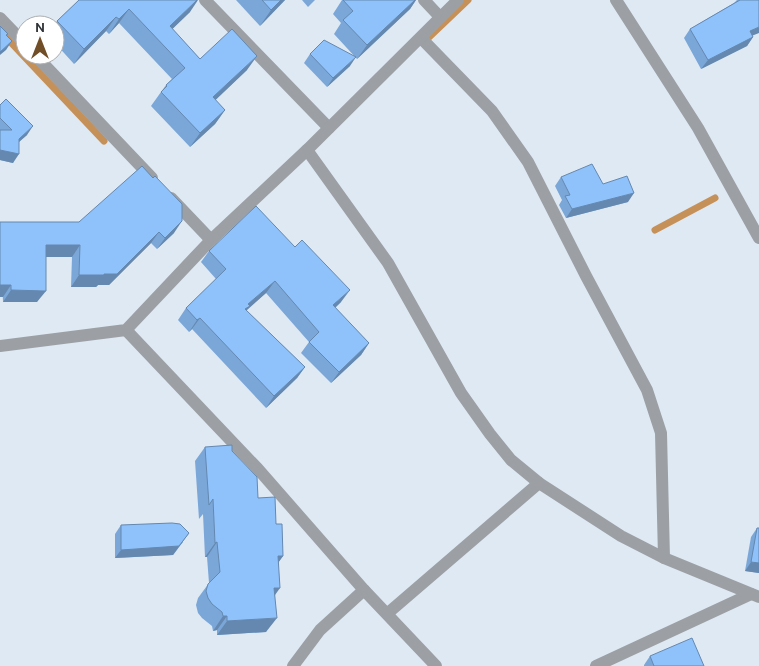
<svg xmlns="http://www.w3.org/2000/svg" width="759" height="666" viewBox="0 0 759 666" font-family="Overpass,sans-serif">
<rect width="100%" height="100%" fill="#dfe9f3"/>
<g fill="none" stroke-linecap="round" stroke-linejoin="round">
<g stroke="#c69159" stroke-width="7">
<polyline points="0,31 104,141"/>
<polyline points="425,41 468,0"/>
<polyline points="655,230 715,198"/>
</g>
<g stroke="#9ca0a5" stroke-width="12">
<polyline points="205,0 329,128"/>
<polyline points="424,0 440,17"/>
<polyline points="616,0 698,128 759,238"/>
<polyline points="0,18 25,44"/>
<polyline points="421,38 492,111 528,162 586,276 647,390 661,433 664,558"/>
<polyline points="35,55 152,178"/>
<polyline points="307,150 388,263 461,393 490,434 511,460 539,483 621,536 664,558 759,597"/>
<polyline points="171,198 211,240"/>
<polyline points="126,330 258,469 364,590 436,666"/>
<polyline points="0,346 126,330 211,240 307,150 458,0"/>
<polyline points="388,613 539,483"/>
<polyline points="293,666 320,630 364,590"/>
<polyline points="596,666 751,594"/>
</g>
</g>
<g fill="#7ba7d8">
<polygon points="79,0 190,12 172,29 200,59 247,70 215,100 225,110 215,124 190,147 151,106 166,85 172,79 119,23 109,34 106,31 74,64 55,43 55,25 54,25 57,21"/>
<polygon points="236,0 285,0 260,26"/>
<polygon points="302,0 315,0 308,7"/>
<polygon points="342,0 416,0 410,9 357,59 334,34 341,23 333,14"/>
<polygon points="737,0 759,0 752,36 753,37 747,46 701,69 684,38 690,29 734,3"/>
<polygon points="310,54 350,66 327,87 304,63"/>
<polygon points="0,105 27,135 19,142 13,163 0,160"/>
<polygon points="561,177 603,184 628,202 566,218 559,205 562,200 555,186"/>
<polygon points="0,222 174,233 157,249 151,243 109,285 98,285 96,287 71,287 72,257 46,257 37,302 3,302"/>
<polygon points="209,251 341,302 335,308 369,343 361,355 331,383 301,353 309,342 266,293 246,310 305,367 297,378 266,408 192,329 189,332 178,320 186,308 216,279 201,262"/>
<polygon points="205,447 232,451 258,498 276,524 283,556 278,563 275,596 266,632 217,635 217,630 213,631 212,626 202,618 198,613 196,605 198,598 209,583 207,557 205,557 203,514 199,519 195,461"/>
<polygon points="121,525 183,542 173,555 115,558 115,534"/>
<polygon points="757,528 759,573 745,571 751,537"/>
<polygon points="650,656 704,666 644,666 644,665"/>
</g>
<g fill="#6488b0">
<polygon points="197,0 198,0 190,12 160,41 170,26"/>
<polygon points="281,0 285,0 260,26 271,10"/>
<polygon points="415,0 416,0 410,9 357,59 367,45"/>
<polygon points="129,9 119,23 109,34 119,19"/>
<polygon points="116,17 106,31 74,64 84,49"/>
<polygon points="759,27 759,33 744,39 750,31"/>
<polygon points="753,37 747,46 701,69 708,60"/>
<polygon points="12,41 6,50 0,55 0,52"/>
<polygon points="257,56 247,70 203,112 213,97"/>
<polygon points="356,57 350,66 327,87 333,78"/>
<polygon points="225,110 215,124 190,147 200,133"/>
<polygon points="33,126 27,135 13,147 19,139"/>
<polygon points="0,150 19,154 13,163 0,160"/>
<polygon points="634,193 628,202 566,218 572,209"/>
<polygon points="182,221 174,233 157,249 165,238"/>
<polygon points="159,232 151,243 109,285 98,285 96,287 71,287 79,275"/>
<polygon points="46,245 80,245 72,257 38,257"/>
<polygon points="275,281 266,293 247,310 241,317 248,304"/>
<polygon points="0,285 11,285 3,297 0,297"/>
<polygon points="11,290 46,291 37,302 3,302"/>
<polygon points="350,290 341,302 325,317 333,305"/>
<polygon points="200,318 192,329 189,332 197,320"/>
<polygon points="369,343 361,355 331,383 339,372"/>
<polygon points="305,367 297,378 266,408 274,396"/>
<polygon points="189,533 173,555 115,558 121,550"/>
<polygon points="217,542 207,557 205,557 215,543"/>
<polygon points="278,556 283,556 273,570"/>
<polygon points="751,562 759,563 759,573 745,571"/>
<polygon points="274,588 280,588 270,602"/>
<polygon points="223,616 227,616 217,630 213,631"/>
<polygon points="277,618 266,632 217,635 227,621"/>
</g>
<g fill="#8fc2fb" stroke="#6488b0">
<polygon points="79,0 197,0 170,26 200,59 232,29 257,56 213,97 225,110 200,133 161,92 167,86 166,85 185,68 129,9 119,19 116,17 84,49 57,21"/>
<polygon points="262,0 281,0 271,10"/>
<polygon points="343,0 415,0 367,45 343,20 353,11"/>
<polygon points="740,0 759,0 759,27 750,31 753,37 708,60 690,29"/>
<polygon points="0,26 8,34 6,35 12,41 0,52"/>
<polygon points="324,40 356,57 333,78 310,54"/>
<polygon points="6,99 33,126 19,139 19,154 0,150 0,130 12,130 0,118 0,105"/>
<polygon points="592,164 603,184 627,176 634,193 572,209 565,196 570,195 561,177"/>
<polygon points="142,166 153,178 155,176 182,204 182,221 165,238 159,232 117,274 104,274 104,275 79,275 80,245 46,245 46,291 11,290 11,285 0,285 0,222 79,222"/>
<polygon points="256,206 295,247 302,240 350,290 333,305 369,343 339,372 309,342 319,332 275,281 248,304 250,306 245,309 305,367 274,396 200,318 197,320 186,308 226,269 209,251"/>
<polygon points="232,445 232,451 257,477 258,498 275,497 276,524 282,524 283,556 278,556 280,588 274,588 277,618 227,621 227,616 223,616 222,612 212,604 208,598 206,591 208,584 220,572 217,542 215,543 213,499 209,505 205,447"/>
<polygon points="172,523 180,524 189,533 179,546 121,550 121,525"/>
<polygon points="757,528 759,528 759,563 751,562"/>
<polygon points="692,638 704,666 654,666 650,656"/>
</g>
<g transform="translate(40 40)"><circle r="24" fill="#ffffff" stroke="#acaeaf"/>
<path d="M0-4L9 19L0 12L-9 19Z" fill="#714e27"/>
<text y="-8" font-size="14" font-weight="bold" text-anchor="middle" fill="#303438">N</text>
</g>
</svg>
